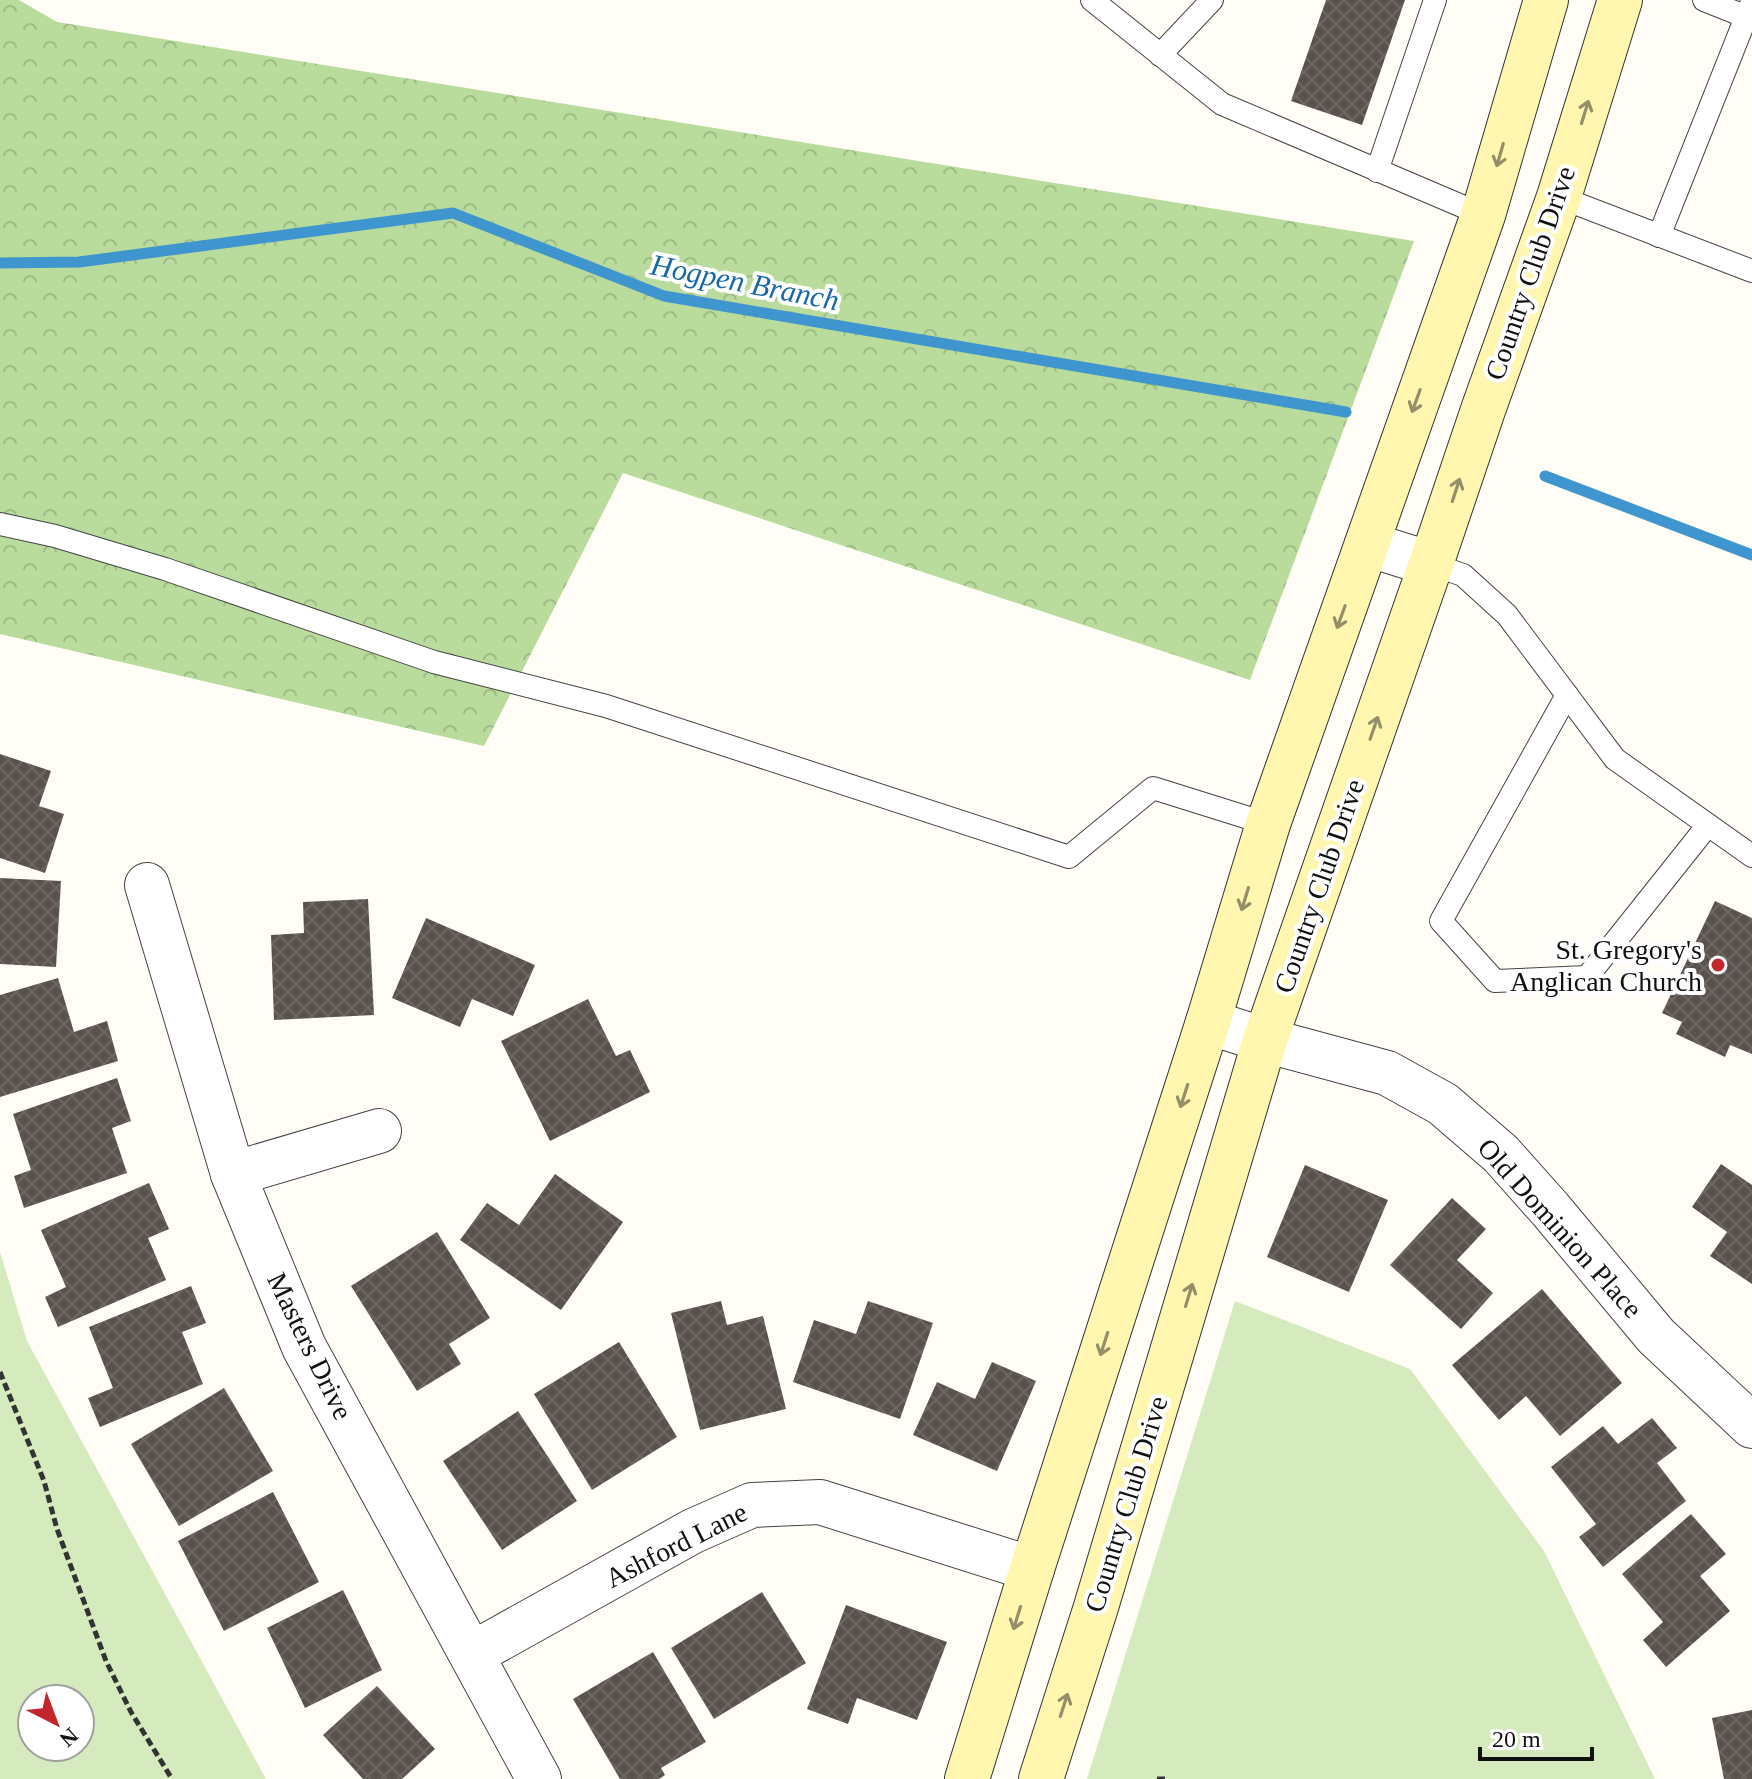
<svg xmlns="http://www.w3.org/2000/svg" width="1752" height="1779" viewBox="0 0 1752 1779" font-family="Georgia,serif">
<defs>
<pattern id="forest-crowns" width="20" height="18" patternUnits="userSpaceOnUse" patternTransform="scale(2)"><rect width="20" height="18" fill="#b9dc9c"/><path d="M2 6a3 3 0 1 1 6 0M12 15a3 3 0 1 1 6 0" fill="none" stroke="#9ebc85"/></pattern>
<pattern id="building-cross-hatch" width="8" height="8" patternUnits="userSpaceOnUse" patternTransform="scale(2)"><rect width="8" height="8" fill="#5a524d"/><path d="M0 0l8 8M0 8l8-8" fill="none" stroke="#6d6662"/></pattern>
</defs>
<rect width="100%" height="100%" fill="#fffdf5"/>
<g fill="#d5ebbd" fill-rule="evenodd">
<path d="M0 1252 27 1341 266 1779H0ZM80 1699V1747H32V1699Z"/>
<polygon points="1235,1301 1410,1369 1544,1551 1655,1779 1087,1779"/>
</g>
<polygon fill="url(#forest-crowns)" points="0,0 19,0 57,22 1414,241 1250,680 623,473 484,746 0,634"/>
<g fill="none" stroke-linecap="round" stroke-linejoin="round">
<g stroke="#3f96cf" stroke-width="11">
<polyline points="0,263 79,262 453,213 664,296 1346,412"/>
<polyline points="1545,476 1752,555"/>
</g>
</g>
<g fill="url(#building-cross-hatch)">
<polygon points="1326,0 1405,0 1362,125 1291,101"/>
<polygon points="0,754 51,771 39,806 64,814 45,873 0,858"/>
<polygon points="0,878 61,881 56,967 0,964"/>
<polygon points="368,899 374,1015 274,1020 271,935 304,933 303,902"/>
<polygon points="1715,901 1752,918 1752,1054 1730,1045 1725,1057 1676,1034 1682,1022 1662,1013"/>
<polygon points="426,918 535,965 513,1016 472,999 460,1027 392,998"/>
<polygon points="58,978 74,1032 107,1021 118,1061 0,1097 0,995"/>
<polygon points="588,999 616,1056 630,1050 650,1092 550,1141 501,1041"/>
<polygon points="117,1078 131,1121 112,1128 127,1173 24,1208 14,1176 31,1170 13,1114"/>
<polygon points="1721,1164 1752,1185 1752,1284 1710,1256 1727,1232 1692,1207"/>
<polygon points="1305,1165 1388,1200 1349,1292 1267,1257"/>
<polygon points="555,1174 623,1222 561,1310 460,1240 487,1203 519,1225"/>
<polygon points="149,1183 169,1229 148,1238 166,1280 58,1327 45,1297 66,1287 41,1230"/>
<polygon points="1452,1198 1486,1229 1457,1260 1493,1293 1461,1329 1390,1265"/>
<polygon points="437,1232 490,1318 449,1344 461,1364 417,1391 351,1286"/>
<polygon points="191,1286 206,1323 182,1332 203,1384 100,1427 88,1398 113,1388 89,1327"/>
<polygon points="1542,1289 1622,1383 1560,1436 1526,1396 1499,1420 1452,1365"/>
<polygon points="721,1301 727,1325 763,1316 786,1409 700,1430 671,1313"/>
<polygon points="868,1301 933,1323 900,1419 793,1382 814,1320 856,1334"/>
<polygon points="619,1342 677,1437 592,1490 534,1394"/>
<polygon points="992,1362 1036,1381 997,1471 913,1435 937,1382 975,1399"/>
<polygon points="224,1388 273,1471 179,1526 131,1444"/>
<polygon points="518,1411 577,1501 502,1550 443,1461"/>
<polygon points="1652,1418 1677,1448 1657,1463 1686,1501 1603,1567 1579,1537 1596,1524 1551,1467 1603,1426 1618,1444"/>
<polygon points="273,1492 319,1582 224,1631 178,1541"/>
<polygon points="1691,1514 1726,1554 1700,1576 1730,1611 1666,1667 1643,1640 1663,1622 1622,1574"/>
<polygon points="343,1590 382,1670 305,1708 267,1628"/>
<polygon points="762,1592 806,1663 714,1719 671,1648"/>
<polygon points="846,1605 947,1642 917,1720 857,1698 848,1724 807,1709"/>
<polygon points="653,1652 706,1742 661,1768 665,1775 659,1779 620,1779 573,1699"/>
<polygon points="377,1686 435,1749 402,1779 363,1779 323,1735"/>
<polygon points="1752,1710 1752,1779 1724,1779 1712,1718"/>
</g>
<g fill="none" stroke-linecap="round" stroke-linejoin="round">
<defs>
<g id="service">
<polyline points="1092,0 1222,104 1483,215"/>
<polyline points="1704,0 1752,19"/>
<polyline points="1160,55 1212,0"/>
<polyline points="1377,171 1435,0"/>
<polyline points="1559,197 1752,271"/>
<polyline points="1659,236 1752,2"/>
<polyline points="0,524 55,536 165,569 434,662 606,706 1069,857 1153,788 1268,824"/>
<polyline points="1431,564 1463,575 1507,615 1615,759 1752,856"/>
<polyline points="1567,695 1441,921 1495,981 1587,977 1708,825"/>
</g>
<g id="minor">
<polyline points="1367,544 1431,564"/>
<polyline points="147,885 233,1174 304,1347 539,1779"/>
<polyline points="1208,1022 1265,1040 1387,1073 1443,1104 1501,1154 1550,1209 1656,1336 1752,1426"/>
<polyline points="233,1174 379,1131"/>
<polyline points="472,1654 693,1531 752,1505 820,1502 1032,1569"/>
</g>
<g id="secondary">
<polyline points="967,1779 1032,1569 1208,1022 1268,824 1483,215 1546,0"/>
<polyline points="1041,1779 1096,1607 1265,1040 1431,564 1483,410 1559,197 1620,0"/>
</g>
</defs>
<use href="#service" stroke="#444" stroke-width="24"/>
<use href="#minor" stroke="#444" stroke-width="46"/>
<use href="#secondary" stroke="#333" stroke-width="46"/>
<g stroke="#333" stroke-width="5" stroke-dasharray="8 4" stroke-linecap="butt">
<polyline points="0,1372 44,1481 57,1529 106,1661 131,1712 172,1779"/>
<polyline points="1157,1779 1165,1779"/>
</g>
<use href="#service" stroke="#fff" stroke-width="22"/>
<use href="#minor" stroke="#fff" stroke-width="44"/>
<use href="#secondary" stroke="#fff6b0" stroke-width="44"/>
</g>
<defs><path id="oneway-shaft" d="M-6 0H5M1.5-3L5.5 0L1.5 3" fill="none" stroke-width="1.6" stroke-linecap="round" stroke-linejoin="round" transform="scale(2)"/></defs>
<g stroke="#948f68">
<use href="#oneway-shaft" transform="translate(1585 112) rotate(-73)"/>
<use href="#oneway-shaft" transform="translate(1500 155) rotate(106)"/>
<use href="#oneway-shaft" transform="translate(1416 401) rotate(110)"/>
<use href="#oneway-shaft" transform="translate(1456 490) rotate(-72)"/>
<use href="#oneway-shaft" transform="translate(1341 617) rotate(110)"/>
<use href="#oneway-shaft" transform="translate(1374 728) rotate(-71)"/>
<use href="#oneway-shaft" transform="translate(1245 899) rotate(107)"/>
<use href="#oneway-shaft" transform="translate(1184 1096) rotate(108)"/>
<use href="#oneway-shaft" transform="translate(1189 1295) rotate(-73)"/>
<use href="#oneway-shaft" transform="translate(1104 1344) rotate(108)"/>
<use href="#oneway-shaft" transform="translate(1017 1618) rotate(107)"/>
<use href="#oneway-shaft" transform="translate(1064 1705) rotate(-72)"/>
</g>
<circle fill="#c4262e" stroke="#fff" stroke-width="3" cx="1718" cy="965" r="8"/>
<g text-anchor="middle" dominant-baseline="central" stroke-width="8" stroke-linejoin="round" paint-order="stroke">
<g font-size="28" fill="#111" stroke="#fff">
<text transform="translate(1530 273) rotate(-71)">Country Club Drive</text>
<text transform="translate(1319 886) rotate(-71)">Country Club Drive</text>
<text transform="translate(1560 1228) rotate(48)">Old Dominion Place</text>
<text transform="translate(310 1346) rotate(64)">Masters Drive</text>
<text transform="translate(1126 1504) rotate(-73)">Country Club Drive</text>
<text transform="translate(676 1545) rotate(-27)">Ashford Lane</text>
</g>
<g font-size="28" fill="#111" stroke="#fff" text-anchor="end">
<text x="1702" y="949">St. Gregory's<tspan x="1702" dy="32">Anglican Church</tspan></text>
</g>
<g font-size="30" font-style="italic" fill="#1768a6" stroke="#fff">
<text transform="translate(745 282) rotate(11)">Hogpen Branch</text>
</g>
</g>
<g transform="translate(56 1723) rotate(138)"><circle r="38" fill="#ffffff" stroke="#a0a0a0" stroke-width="2"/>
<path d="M0-6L14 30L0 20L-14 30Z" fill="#c4262e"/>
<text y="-12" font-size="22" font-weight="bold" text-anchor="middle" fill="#111111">N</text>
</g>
<path d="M1480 1747v12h112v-12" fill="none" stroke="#111111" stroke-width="4"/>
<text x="1492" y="1747" font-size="24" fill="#111111" stroke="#ffffff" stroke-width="6" paint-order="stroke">20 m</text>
</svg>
